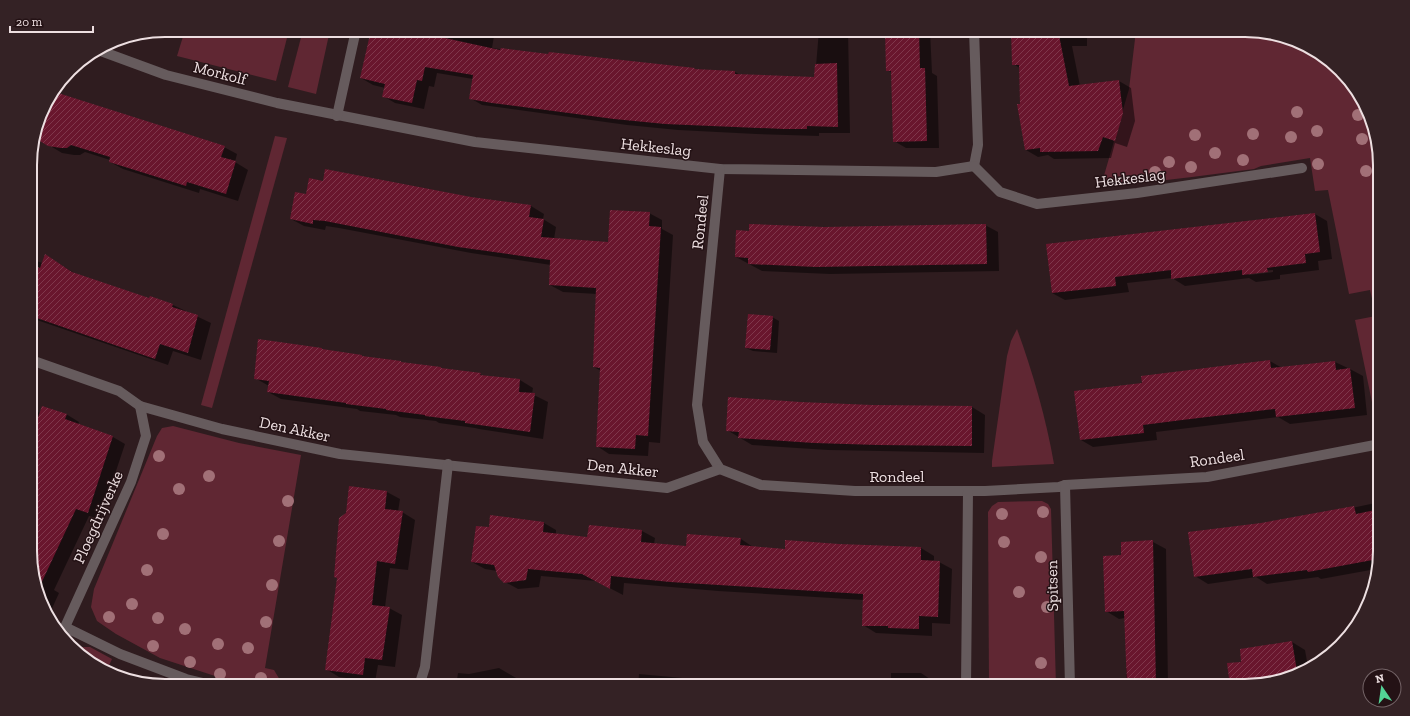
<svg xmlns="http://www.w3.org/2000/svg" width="1410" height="716" viewBox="0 0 1410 716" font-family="'Zilla Slab',serif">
<defs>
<pattern id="building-hatch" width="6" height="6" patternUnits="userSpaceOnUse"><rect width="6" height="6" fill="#69162d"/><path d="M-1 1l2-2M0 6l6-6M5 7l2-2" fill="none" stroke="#7f374b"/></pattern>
</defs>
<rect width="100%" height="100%" fill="#2f1c1f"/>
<g fill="#602733">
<polygon points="185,30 289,30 276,81 177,56"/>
<polygon points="303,30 330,30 316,94 288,87"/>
<polygon points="1133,30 1245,30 1304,44 1357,90 1379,148 1380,435 1379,436 1355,320 1376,316 1370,290 1349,294 1328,190 1315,191 1310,158 1261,166 1254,169 1192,177 1107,187 1103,179 1129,89 1135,39"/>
<polygon points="275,136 287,138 212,408 201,405"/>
<path d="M1017 329C1033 373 1046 418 1054 464L992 467V461L1007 356 1011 341Z"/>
<polygon points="173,426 239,443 301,455 265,668 274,670 280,680 284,680 275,685 247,682 218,677 160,658 116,634 97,621 91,607 94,589 157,436 162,428"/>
<polygon points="1042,501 1048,504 1051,509 1056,686 989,686 988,512 992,506 998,502"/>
<polygon points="75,647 90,647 112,659 106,672"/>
</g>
<g fill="#0007" fill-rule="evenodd">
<polygon points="372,30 495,30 492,48 549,56 694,69 697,70 735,72 742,76 815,78 819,30 848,30 850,133 819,133 819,136 756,134 678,130 627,125 482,105 470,98 473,79 437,73 434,87 429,86 424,109 395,103 383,96 385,88 373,85 361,78"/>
<polygon points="886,30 930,30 932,73 937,76 939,148 906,148 894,141 892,73 887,70"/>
<polygon points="1012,30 1087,30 1087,46 1072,46 1080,86 1119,81 1131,88 1135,121 1127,147 1115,143 1111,158 1054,159 1048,155 1038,157 1026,150 1021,104 1020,68 1013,64"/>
<polygon points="54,92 224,147 237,154 235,162 248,170 238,201 200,189 199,193 123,169 110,162 110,160 85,152 80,155 74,155 62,153 42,141 35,139 44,105"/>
<polygon points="323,182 470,198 531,206 544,214 543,219 556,227 554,239 609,243 649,213 662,220 662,229 673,235 660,443 649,442 648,456 609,454 597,446 601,371 594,367 597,294 563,292 550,285 551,265 471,253 339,228 326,226 325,230 304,226 291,219 306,195"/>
<path d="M1315 214 1327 221 1332 259 1318 261 1319 270 1280 275V279L1256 282 1249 278 1185 286 1172 278 1127 283 1129 292 1065 300 1052 293ZM1273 270V272L1249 275 1247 273Z"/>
<polygon points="985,225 998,232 999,271 830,274 762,271 736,257 750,232 824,228"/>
<polygon points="45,255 76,274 150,300 151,297 173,305 211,323 201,360 173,351 168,365 31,318 31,259 42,263"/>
<polygon points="772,317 779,321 777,353 753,351 746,348"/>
<polygon points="364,358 480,374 483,376 520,380 533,388 532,394 548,402 543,439 479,429 475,428 439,423 436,421 400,417 396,415 360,411 357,409 281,399 268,392 269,386 255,378"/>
<polygon points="1270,361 1282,368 1335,362 1350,369 1363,376 1367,415 1290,424 1278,417 1156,432 1157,440 1093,447 1081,440 1143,384"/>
<polygon points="872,406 972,407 985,415 984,453 828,450 752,445 727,430"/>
<polygon points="31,409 40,413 66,414 79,422 78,425 113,437 125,444 100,519 89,516 54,590 59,593 50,613 31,568"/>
<polygon points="350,487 387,492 400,499 398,512 402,512 415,520 408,570 390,568 385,607 389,608 402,615 395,667 378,665 375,682 339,677 326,669"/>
<polygon points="1380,502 1380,551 1376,569 1321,579 1318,577 1267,584 1256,577 1208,584 1195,576 1261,524 1333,512"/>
<polygon points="544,523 556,530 556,535 588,538 589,526 642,531 655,538 654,544 687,547 741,539 753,547 786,550 839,545 921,548 934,556 934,562 939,562 952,569 950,624 932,623 932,636 876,633 863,625 864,600 718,591 624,583 623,595 596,581 541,576 539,587 518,589 505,582 497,571 485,569 472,562 490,528"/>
<polygon points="1153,542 1166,549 1168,686 1108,686 1108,681 1126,681 1126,668 1128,668 1125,618 1119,619 1106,611 1123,556 1122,543"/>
<polygon points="1292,642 1305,650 1308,667 1253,686 1242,662"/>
<polygon points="499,668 523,682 563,686 456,686 458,673 469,674"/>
<polygon points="891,673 921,673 933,681 933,686 891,686"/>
<polygon points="639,674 704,680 714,686 638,686"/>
</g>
<g fill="url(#building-hatch)">
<polygon points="371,30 432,30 431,35 500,50 501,48 548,54 549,52 695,68 694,69 735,71 735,74 814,77 815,64 837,63 838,127 807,126 807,129 784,129 665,124 614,119 492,103 469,99 473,75 425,67 422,81 417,80 412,103 382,97 385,84 360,78"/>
<polygon points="885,30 919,30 920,68 925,68 927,141 893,142 891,71 886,71"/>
<polygon points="1011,30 1058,30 1069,86 1119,80 1123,113 1115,141 1103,137 1098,151 1040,152 1040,148 1025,150 1017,104 1020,104 1019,65 1012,65"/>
<polygon points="55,92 225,146 221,157 236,161 226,194 187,182 186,186 109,162 110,157 71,145 67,148 61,148 48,146 35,138 44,105"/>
<polygon points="325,169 471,197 531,205 529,217 544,219 541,237 608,242 610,210 650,212 649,226 661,227 648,436 636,435 635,449 596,447 600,368 593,367 596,288 549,285 550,260 458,247 325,221 313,220 313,224 290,219 295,192 306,194 309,178 323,181"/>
<polygon points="1315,213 1320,252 1305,254 1306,263 1267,268 1268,272 1242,275 1242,270 1171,279 1171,270 1115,277 1116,286 1052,293 1046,244"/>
<polygon points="749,224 824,227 986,224 987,264 816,267 748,264 748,258 735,257 736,230 749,231"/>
<polygon points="45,254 72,272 149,298 150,296 173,304 172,307 198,315 188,353 160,344 155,359 31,316 31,264 40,268"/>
<polygon points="748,314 773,316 770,350 745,348"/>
<polygon points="258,339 322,348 322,349 362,355 362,356 401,361 401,362 441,367 441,368 481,373 480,375 520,379 519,392 535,393 530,432 465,423 465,421 425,416 425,415 386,410 386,409 346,404 346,403 267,392 269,381 254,379"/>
<polygon points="1270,360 1271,368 1335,361 1336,370 1350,368 1355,408 1276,417 1275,409 1182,420 1143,425 1144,433 1080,440 1074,391 1142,383 1141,376"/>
<polygon points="728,397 800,402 872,405 972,406 972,446 878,445 814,443 738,438 739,432 726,431"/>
<polygon points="42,406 67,414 65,419 113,436 88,513 76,509 39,588 31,568 31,421 36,423"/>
<polygon points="349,486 387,491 385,509 403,511 395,564 377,561 372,605 390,607 382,660 365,658 363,675 325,670 337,578 334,577 339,518 346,513"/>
<polygon points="1354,506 1356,514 1380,509 1380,551 1378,559 1308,572 1307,570 1253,577 1252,569 1194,577 1188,532 1261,523"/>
<polygon points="490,515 544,522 543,532 587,537 589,525 642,530 641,542 686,546 687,534 741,538 740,545 785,549 785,540 839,544 921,547 921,560 940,561 938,617 919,616 919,629 888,628 888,626 862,626 863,594 670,582 611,576 610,589 582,574 528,569 526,580 504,583 498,577 494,565 471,562 476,526 489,527"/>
<polygon points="1153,540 1156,686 1127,686 1124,611 1105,612 1103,556 1121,555 1121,542"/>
<polygon points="1292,641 1297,671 1253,686 1230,686 1227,663 1241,662 1240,649"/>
</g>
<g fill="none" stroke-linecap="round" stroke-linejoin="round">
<g stroke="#665b5d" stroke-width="10">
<polyline points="974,30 978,145 974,166"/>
<polyline points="98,50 166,75 277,103 475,142 720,169 936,172 974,166"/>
<polyline points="337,116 356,30"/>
<polyline points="974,166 1000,192 1037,204 1137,193 1302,168"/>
<polyline points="720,169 697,405 703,442 720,469 761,485 855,491 985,491 1059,487 1065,485 1207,477 1380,444"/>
<polyline points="31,360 119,391 140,406 222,429 340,454 667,488 720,469"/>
<polyline points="1065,485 1070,686"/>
<polyline points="65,627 120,654 186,679 216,686"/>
<polyline points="60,635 65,627 131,482 146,436 140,406"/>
<polyline points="419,686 425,667 448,464"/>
<polyline points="966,686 968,492"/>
</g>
</g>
<g fill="#a17077">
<circle cx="1297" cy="112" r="6"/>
<circle cx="1358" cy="115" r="6"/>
<circle cx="1317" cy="131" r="6"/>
<circle cx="1253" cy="134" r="6"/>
<circle cx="1195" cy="135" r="6"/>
<circle cx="1291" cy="137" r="6"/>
<circle cx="1362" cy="139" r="6"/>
<circle cx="1215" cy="153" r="6"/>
<circle cx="1243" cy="160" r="6"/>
<circle cx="1169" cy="162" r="6"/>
<circle cx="1318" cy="164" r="6"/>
<circle cx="1191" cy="167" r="6"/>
<circle cx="1366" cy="171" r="6"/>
<circle cx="1155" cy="172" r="6"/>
<circle cx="159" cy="456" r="6"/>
<circle cx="209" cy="476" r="6"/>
<circle cx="179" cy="489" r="6"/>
<circle cx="288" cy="501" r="6"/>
<circle cx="1043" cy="512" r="6"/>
<circle cx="1002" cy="514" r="6"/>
<circle cx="163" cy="534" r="6"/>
<circle cx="279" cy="541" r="6"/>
<circle cx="1004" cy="542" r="6"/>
<circle cx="1041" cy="557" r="6"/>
<circle cx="147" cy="570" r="6"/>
<circle cx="272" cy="585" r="6"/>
<circle cx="1019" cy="592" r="6"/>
<circle cx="132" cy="604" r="6"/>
<circle cx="1047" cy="607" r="6"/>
<circle cx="109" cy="617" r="6"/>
<circle cx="158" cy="618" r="6"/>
<circle cx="266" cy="622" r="6"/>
<circle cx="185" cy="629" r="6"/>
<circle cx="218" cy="644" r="6"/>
<circle cx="153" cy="646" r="6"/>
<circle cx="248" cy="648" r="6"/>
<circle cx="190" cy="662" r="6"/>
<circle cx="1041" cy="663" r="6"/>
<circle cx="220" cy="674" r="6"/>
<circle cx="261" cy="678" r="6"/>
</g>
<g text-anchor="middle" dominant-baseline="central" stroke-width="3" stroke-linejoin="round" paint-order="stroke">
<g font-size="16" fill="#eddfe1" stroke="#241215">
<text transform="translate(220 73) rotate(14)">Morkolf</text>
<text transform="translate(656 147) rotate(6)">Hekkeslag</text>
<text transform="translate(1130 178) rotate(-7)">Hekkeslag</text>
<text transform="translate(700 222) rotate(-84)">Rondeel</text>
<text transform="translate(295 429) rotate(12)">Den Akker</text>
<text transform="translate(1217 458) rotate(-8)">Rondeel</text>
<text transform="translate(623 468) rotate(6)">Den Akker</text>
<text x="897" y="476">Rondeel</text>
<text transform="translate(98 517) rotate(-66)">Ploegdrijverke</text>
<text transform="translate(1052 586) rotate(-91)">Spitsen</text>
</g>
</g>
<path d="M0 0H1410V716H0ZM165 37H1245A128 128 0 0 1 1373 165V551A128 128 0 0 1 1245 679H165A128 128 0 0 1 37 551V165A128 128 0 0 1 165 37Z" fill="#342225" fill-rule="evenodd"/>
<path fill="none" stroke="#eddfe1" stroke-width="2" d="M165 37H1245A128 128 0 0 1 1373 165V551A128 128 0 0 1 1245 679H165A128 128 0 0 1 37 551V165A128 128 0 0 1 165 37Z"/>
<g transform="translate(1382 688) rotate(347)"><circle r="19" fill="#241215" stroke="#746467"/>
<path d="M0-3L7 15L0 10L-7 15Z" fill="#53d396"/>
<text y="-6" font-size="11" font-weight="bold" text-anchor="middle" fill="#eddfe1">N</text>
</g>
<path d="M10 26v6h83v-6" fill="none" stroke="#eddfe1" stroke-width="2"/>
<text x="16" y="26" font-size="12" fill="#eddfe1" stroke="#241215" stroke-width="3" paint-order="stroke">20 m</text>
</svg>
